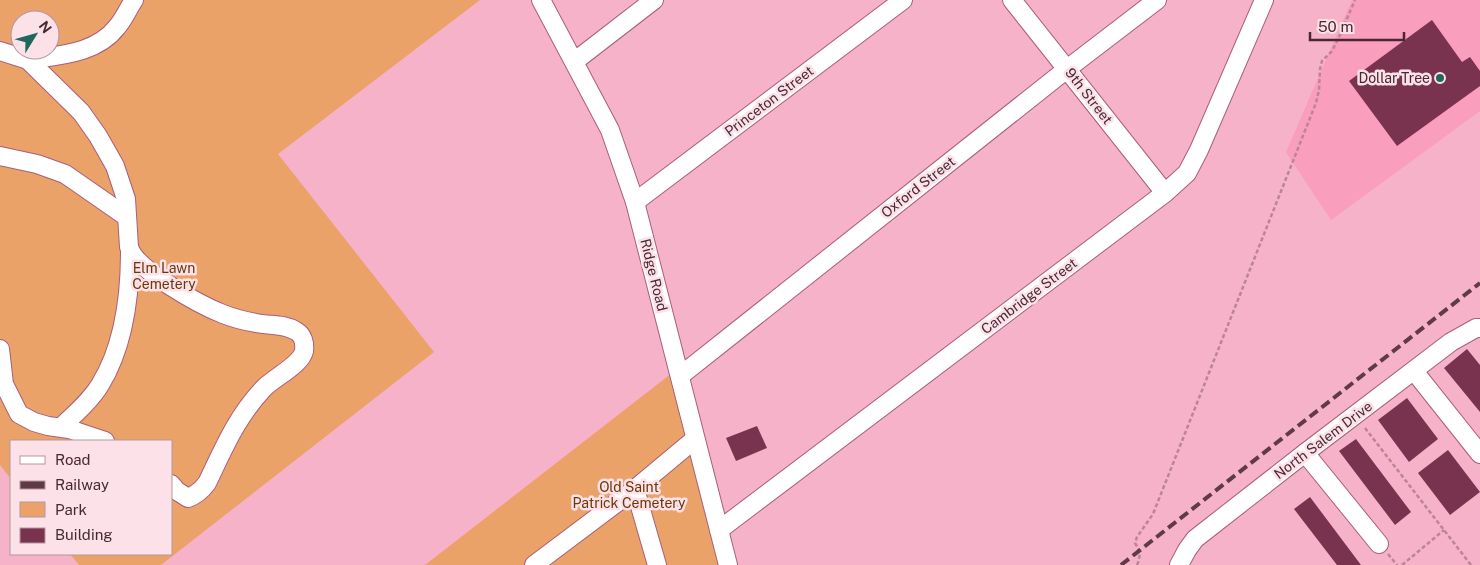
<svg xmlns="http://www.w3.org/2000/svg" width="1480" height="565" viewBox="0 0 1480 565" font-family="'Public Sans',sans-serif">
<rect width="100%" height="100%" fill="#f6b2c8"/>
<polygon fill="#f99ebc" points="1352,0 1480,0 1480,111 1331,220 1286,152"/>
<g fill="#eba268" fill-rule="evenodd">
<path d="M0 0H480L278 154 434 352 161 565H79L70 554H171V441H11V479L0 465ZM20 20H50V50H20Z"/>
<polygon points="672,373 718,565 425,565"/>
</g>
<g fill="#7a334e">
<polygon points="1432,20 1462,62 1470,57 1480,71 1480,86 1397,146 1349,81"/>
<polygon points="1467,349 1480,365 1480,412 1444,368"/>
<polygon points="1407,398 1438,439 1409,462 1378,420"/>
<polygon points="757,426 767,448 736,461 726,438"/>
<polygon points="1356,439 1411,512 1395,525 1339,451"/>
<polygon points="1448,450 1480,492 1450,515 1418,473"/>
<polygon points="1310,497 1361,565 1337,565 1294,509"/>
</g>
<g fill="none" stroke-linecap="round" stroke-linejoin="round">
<defs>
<g id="minor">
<polyline points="541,0 610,130 635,202 728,565"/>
<polyline points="1012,0 1165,193"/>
<path d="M0 51 28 60 81 112 98 136 115 166 126 199 129 247C136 270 200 305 223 314 233 318 245 321 256 323 270 326 283 323 296 331 303 335 305 343 304 351 301 365 273 378 263 389 236 418 224 448 207 483 201 491 196 495 188 498L177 491 171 484"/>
<path d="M28 60C59 55 96 54 117 27 124 19 128 9 134 0"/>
<polyline points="575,61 654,0"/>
<polyline points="0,156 37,164 65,174 127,217"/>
<polyline points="635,202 903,0"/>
<polyline points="0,349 4,384 19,414 34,422 48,426 69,429 105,441"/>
<polyline points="1414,371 1480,454"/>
<polyline points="680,376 1067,69 1157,0"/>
<path d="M61 427C75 414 90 401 100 385 124 346 130 297 130 252"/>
<polyline points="1305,453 1379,544"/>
<polyline points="635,489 657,565"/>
<polyline points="719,530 1165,193 1187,173 1199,150 1264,0"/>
<polyline points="534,565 635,489 695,439"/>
<polyline points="1179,565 1187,550 1195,539 1305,453 1451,342 1476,328 1480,328"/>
</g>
</defs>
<use href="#minor" stroke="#aa5e79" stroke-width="20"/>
<g stroke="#bc8496" stroke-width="2.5" stroke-dasharray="4 2.5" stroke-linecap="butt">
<polyline points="1365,428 1471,565"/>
<polyline points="1388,554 1397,565"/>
<path d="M1137 565C1141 556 1140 551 1135 543L1137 537 1153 514 1316 103 1319 90 1320 69 1322 61 1332 51 1339 37 1355 0"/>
<polyline points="1402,565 1444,530"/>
</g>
<use href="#minor" stroke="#fff" stroke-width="18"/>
<polyline stroke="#603a46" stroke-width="4" stroke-dasharray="10 5" stroke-linecap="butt" points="1121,565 1480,283"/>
</g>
<circle fill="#22675b" stroke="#fce1e8" stroke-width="2" cx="1440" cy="78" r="5"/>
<g text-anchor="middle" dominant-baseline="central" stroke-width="5" stroke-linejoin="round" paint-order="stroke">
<g font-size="14" fill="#492833" stroke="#fce1e8" text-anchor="end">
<text x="1430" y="78">Dollar Tree</text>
</g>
<g font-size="14" fill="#492833" stroke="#fce1e8">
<text transform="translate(1089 96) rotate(52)">9th Street</text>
<text transform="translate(769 101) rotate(-37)">Princeton Street</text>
<text transform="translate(918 187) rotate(-38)">Oxford Street</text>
<text transform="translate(654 275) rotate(76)">Ridge Road</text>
<text transform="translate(1029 296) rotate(-37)">Cambridge Street</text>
<text transform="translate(1323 440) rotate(-37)">North Salem Drive</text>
</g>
<g font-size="14" fill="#693805" stroke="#fce1e8">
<text x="164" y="268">Elm Lawn<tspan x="164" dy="16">Cemetery</tspan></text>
<text x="629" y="487">Old Saint<tspan x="629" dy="16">Patrick Cemetery</tspan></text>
</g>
</g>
<rect x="10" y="440" width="162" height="115" fill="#fce1e8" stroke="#b497a0"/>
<rect x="20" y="456" width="25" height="8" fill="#ffffff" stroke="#b497a0"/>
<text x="55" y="465" font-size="15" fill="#492833">Road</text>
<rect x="20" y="481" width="25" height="8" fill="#603a46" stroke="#b497a0"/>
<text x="55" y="490" font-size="15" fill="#492833">Railway</text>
<rect x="20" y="502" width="25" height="15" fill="#eba268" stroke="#b497a0"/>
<text x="55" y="515" font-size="15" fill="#492833">Park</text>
<rect x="20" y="528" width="25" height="15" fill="#7a334e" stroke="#b497a0"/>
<text x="55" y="540" font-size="15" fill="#492833">Building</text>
<g transform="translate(35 35) rotate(53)"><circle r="24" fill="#fce1e8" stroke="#b497a0"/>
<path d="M0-4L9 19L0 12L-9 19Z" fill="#22675b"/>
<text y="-8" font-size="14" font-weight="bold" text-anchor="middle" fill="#492833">N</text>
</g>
<path d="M1310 32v8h94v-8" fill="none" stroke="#492833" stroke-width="2.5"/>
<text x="1318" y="32" font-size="15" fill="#492833" stroke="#fce1e8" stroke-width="4" paint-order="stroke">50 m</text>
</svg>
